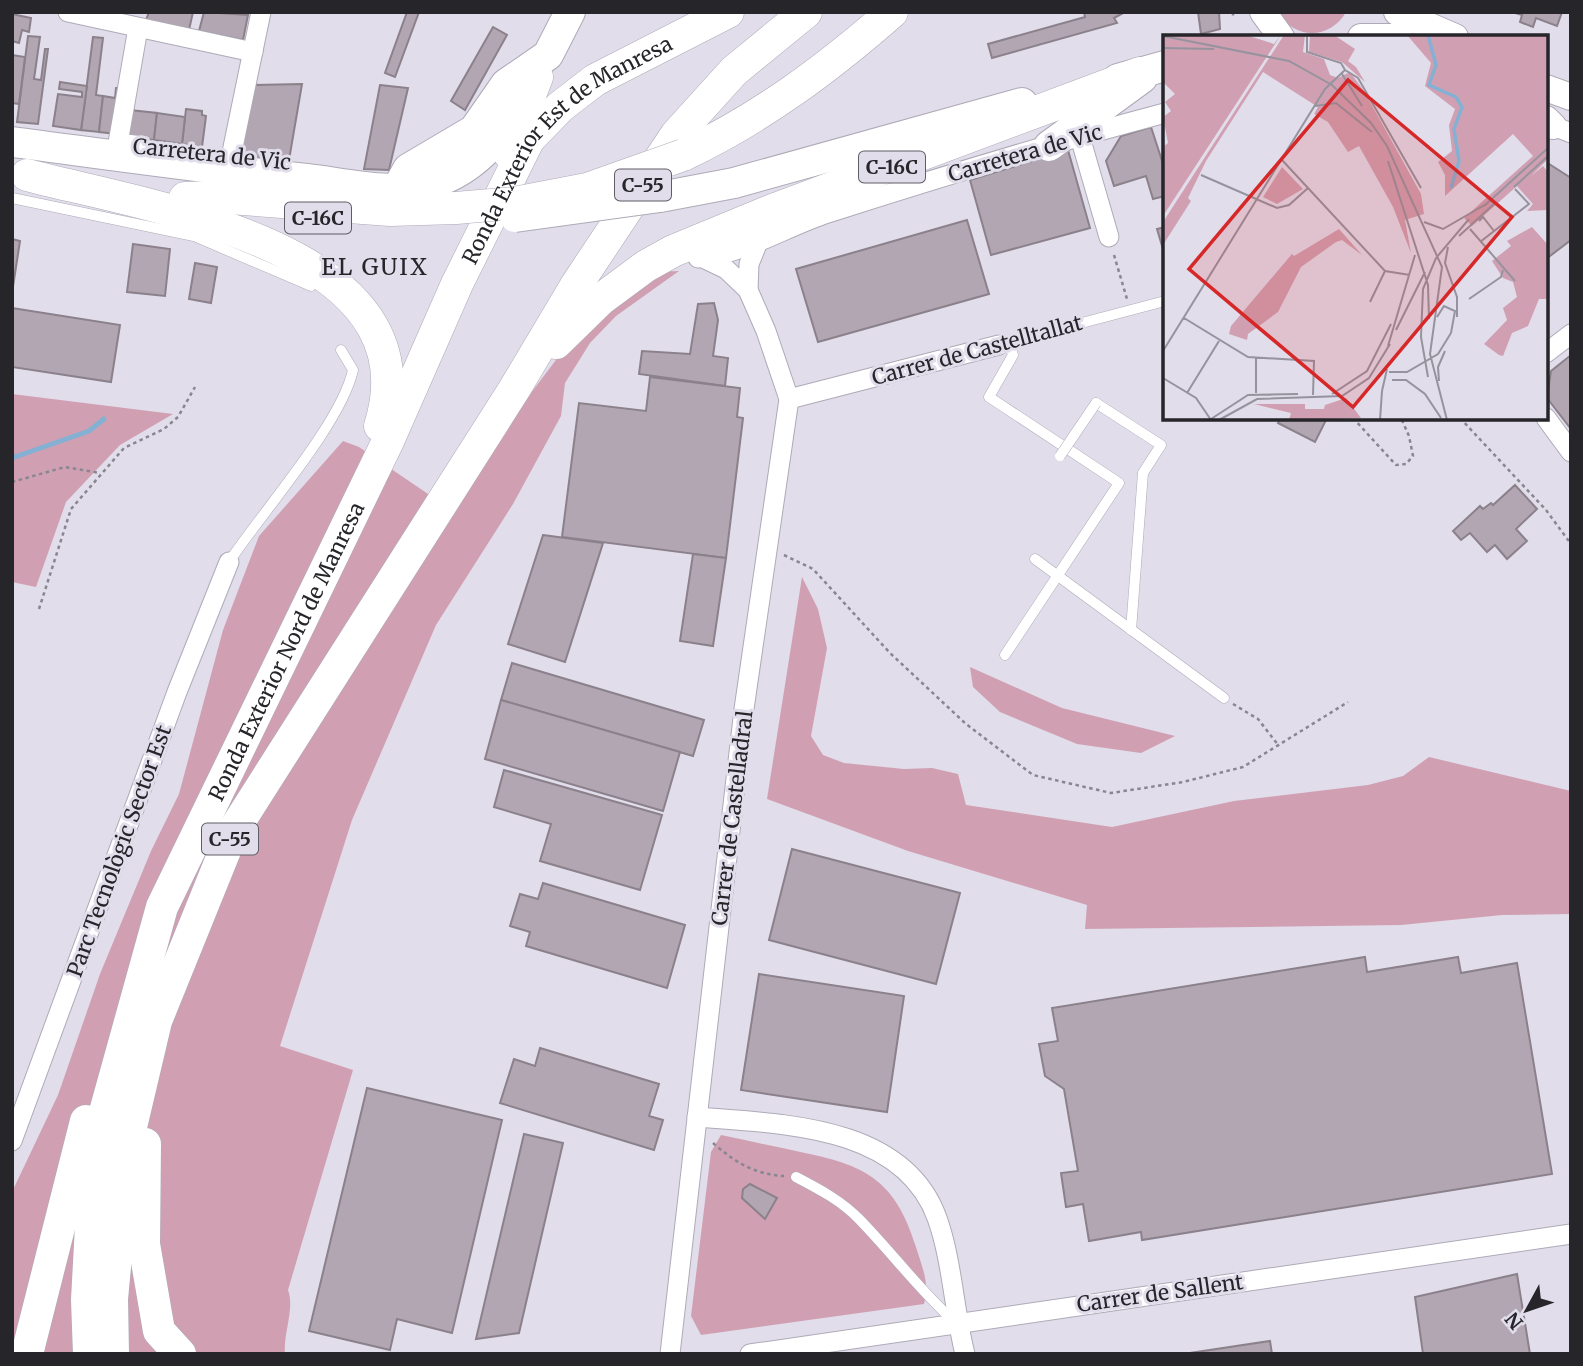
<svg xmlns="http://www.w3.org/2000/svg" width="1583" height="1366" viewBox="0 0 1583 1366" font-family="Merriweather,serif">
<rect width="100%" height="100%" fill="#e1ddeb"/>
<g fill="#d0a0b2">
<path d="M1278 12H1346C1330 40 1294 40 1278 12Z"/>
<path d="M679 271 616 316 590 343 565 383 561 416 513 504 436 625 352 820 280 1046 353 1070 288 1290C295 1309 283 1333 285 1354H12V1192L58 1095 100 974 151 851 179 794 223 630 259 536 343 441 359 447 453 511 531 393 568 344 654 272Z"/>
<polygon points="12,394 173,414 120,445 66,502 36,587 12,582"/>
<polygon points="802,577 818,609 827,648 811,736 823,755 844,763 904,769 932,768 958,774 966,805 1112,827 1234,801 1368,785 1403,776 1429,757 1571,791 1571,914 1502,915 1401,925 1085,929 1087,905 908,851 767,799"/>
<polygon points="970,667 1062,708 1175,736 1141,753 1077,744 1000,712 973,687"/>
<path d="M721 1135C749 1141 777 1147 805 1153 869 1166 896 1183 916 1247 922 1267 930 1283 924 1304L701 1335 691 1316 711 1152Z"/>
</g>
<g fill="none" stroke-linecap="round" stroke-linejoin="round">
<polyline stroke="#84b1d3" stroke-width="5" points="12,458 89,431 104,419"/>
</g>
<g fill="#b1a6b1" stroke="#8b818b" stroke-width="2">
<polygon points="149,12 193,12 189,30 146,20"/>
<polygon points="204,12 248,15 243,40 199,31"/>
<polygon points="407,12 419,12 395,77 385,73"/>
<polygon points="1084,12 1125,12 1114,18 1117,23 992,58 988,44 1085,17"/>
<polygon points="1198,12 1219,12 1220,29 1201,34"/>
<polygon points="1512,12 1562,12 1557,26 1536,18 1533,27 1520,22 1522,15"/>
<polygon points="12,14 31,18 29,32 22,30 19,43 12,41"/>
<polygon points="493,27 507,35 465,110 451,101"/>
<polygon points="28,36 40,37 34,79 41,80 45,49 48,49 38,124 17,122"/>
<polygon points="93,37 103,38 96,95 103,96 99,132 81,130"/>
<polygon points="12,55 25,57 19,104 12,103"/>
<polygon points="60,82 87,86 81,130 53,126 58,94 82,97 82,92 59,89"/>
<polygon points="302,84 289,160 248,157 239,145 248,85"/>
<polygon points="380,85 408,88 389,170 364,169"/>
<polygon points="116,88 124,89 117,134 99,132 103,96 115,98"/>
<polygon points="186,109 202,111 202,115 206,116 202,147 182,144"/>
<polygon points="130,110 157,113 154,140 127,137"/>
<polygon points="157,113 185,117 182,144 154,140"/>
<polygon points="1151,127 1165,170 1165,196 1153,199 1146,176 1114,186 1106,161 1121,136"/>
<polygon points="1068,150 1090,228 991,255 970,180"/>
<polygon points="1546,162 1571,178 1571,240 1546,259"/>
<polygon points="967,220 989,294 818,342 796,269"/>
<polygon points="1165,227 1165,256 1157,229"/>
<polygon points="12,239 20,241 12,293"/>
<polygon points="133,244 170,249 165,296 127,292"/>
<polygon points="195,263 217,267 211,303 189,299"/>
<polygon points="714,303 718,320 713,356 728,358 725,386 639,374 642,351 690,354 698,304"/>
<polygon points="12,308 120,325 111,382 12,367"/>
<polygon points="1571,355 1571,429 1547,398 1551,371"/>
<polygon points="650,377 740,388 737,417 743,418 726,558 562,537 579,403 646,411"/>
<polygon points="1281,418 1327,418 1315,442 1278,423"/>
<polygon points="1515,485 1537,509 1516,529 1527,541 1507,559 1495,545 1487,552 1470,533 1461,540 1453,531 1480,506 1483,509 1491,503 1493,505"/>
<polygon points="543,535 603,543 565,662 508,644"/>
<polygon points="693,554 726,558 713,646 680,641"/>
<polygon points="512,663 704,720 693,756 501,700"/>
<polygon points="501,700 680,752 663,811 485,759"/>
<polygon points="504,770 662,815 640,890 540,861 551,824 494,807"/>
<polygon points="792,849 960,893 936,984 769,940"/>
<polygon points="543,883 685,925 667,988 526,946 530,932 510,926 520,894 538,899"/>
<polygon points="1365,957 1367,972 1458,957 1461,973 1517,963 1552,1174 1142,1240 1141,1232 1089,1241 1083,1204 1066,1207 1061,1173 1078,1171 1064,1089 1045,1076 1039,1044 1058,1041 1052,1008"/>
<polygon points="759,974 904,996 887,1112 741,1090"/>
<polygon points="540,1048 659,1084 649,1116 663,1120 654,1150 500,1103 514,1059 535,1066"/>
<polygon points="367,1088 502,1120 452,1333 397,1319 390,1350 309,1331"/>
<polygon points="524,1134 563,1143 519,1333 476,1339"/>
<polygon points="750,1184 777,1198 765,1219 742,1198 743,1189"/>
<polygon points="1517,1274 1530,1354 1423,1354 1415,1297"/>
<polygon points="1270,1341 1272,1354 1183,1354"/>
</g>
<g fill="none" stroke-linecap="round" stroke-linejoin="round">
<defs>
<g id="service">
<polyline points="12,198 194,236 311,286"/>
<polyline points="1006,343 1165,301"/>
<polyline points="1096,403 1161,445 1143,473 1131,630"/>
<polyline points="1035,559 1224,698"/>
<path d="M229 562C262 512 341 424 353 370L341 350"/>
<polyline points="1005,655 1119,483 989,397 1013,355 1009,342"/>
<path d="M796 1177C819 1189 842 1201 860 1220 894 1255 920 1291 957 1324"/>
</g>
<g id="minor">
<polyline points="68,12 253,52"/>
<polyline points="138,28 118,143 142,146"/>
<polyline points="1546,123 1571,133"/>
<polyline points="1080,137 1109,237"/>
<polyline points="231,157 261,12"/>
<path d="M698 258C744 254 785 227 828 213 940 177 1052 143 1165 113"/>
<polyline points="748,290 749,264 758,242"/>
<polyline points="1546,353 1571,334"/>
<polyline points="789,399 999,345"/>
<polyline points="1546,418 1571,452"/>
<path d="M697 1117C780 1124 903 1124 937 1218 952 1259 954 1311 965 1354"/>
<polyline points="12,1141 177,692 229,562"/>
<polyline points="670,1354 744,709 789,399 766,331 748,290 726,269 703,258"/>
<polyline points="750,1354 1571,1234"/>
</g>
<g id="secondary">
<polyline points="1263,12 1281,37"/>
<polyline points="1397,12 1455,37"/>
<polyline points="1361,37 1400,37"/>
<polyline points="1546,88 1571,97"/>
<polyline points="1546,119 1553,126"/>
</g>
<g id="primary">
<polyline points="1118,79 1165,66"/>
<path d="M12 142C111 155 209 169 307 179 350 184 397 197 439 181 474 168 500 139 519 107"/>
<polyline points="1049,146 1142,78"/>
<polyline points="397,189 408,169 474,130 506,84 548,55 570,12"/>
<polyline points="660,197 734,183 1022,103"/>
</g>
<g id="trunk">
<polyline points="508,152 537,77"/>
<path d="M683 155C761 118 827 69 892 12"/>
<path d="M27 175C143 206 437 246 380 426"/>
<polyline points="185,198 216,197 390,210 456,208"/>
<polyline points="556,343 600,300 646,266 673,251 770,211 1140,73"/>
<polyline points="145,1144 144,1244 159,1331 180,1354"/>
<polyline points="27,1354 86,1121"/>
<path id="s1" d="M89 1354 87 1300 92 1207 105 1112 162 907 388 441 457 284 529 139 560 107 595 80 728 12"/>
<polyline points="113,1354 112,1299 126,1148 156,1021 232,833 515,388 577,284 676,135 734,71 806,12"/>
</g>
</defs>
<use href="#service" stroke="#aeaab7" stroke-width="11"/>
<use href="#minor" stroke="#aeaab7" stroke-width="21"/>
<use href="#secondary" stroke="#aeaab7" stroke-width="28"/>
<use href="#primary" stroke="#aeaab7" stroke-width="32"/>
<use href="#trunk" stroke="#aeaab7" stroke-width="33"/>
<g stroke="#88868f" stroke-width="2.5" stroke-dasharray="3.5 3.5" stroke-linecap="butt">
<polyline points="1233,12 1233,18"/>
<polyline points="1114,255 1127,299"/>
<polyline points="1353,418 1396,465 1406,464 1413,456 1409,436 1401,418"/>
<polyline points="1460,418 1546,510 1571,544"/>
<polyline points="12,482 65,467 100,473"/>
<polyline points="784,555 813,569 890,653 966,724 1033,775 1111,793 1183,782 1243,767 1348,702"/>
<polyline points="39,609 71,509 124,448 164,429 178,417 195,387"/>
<polyline points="1233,704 1258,719 1279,746"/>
<path d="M713 1143C735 1162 753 1174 784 1176"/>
</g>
<use href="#service" stroke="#fff" stroke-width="10"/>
<use href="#minor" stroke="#fff" stroke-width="19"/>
<use href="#secondary" stroke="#fff" stroke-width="26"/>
<use href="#primary" stroke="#fff" stroke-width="30"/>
<use href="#trunk" stroke="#fff" stroke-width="32"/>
<defs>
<polyline id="service-bridge" points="1060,456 1096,403"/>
<polyline id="primary-bridge" points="515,217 660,197"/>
<polyline id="trunk-bridge" points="456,208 514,203 587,189 683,155"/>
</defs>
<use href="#service-bridge" stroke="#aeaab7" stroke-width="11" stroke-linecap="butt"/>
<use href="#primary-bridge" stroke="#aeaab7" stroke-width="32" stroke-linecap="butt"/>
<use href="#trunk-bridge" stroke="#aeaab7" stroke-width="33" stroke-linecap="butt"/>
<use href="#service-bridge" stroke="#fff" stroke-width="10"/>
<use href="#primary-bridge" stroke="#fff" stroke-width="30"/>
<use href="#trunk-bridge" stroke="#fff" stroke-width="32"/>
</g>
<g text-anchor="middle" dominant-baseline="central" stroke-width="6" stroke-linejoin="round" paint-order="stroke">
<g fill="#e1ddeb" stroke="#5e5c64" stroke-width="2">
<rect x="859" y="151.5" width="66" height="31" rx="5"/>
<rect x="615" y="169.5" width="56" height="31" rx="5"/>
<rect x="285" y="202.5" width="66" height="31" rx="5"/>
<rect x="202" y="823.5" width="56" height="31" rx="5"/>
</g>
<g font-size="19" font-weight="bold" fill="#26252a">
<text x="892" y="167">C-16C</text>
<text x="643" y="185">C-55</text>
<text x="318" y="218">C-16C</text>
<text x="230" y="839">C-55</text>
</g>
<g font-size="21" fill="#26252a" stroke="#e1ddeb">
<text transform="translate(1025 153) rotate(-16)">Carretera de Vic</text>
<text transform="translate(212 154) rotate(6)">Carretera de Vic</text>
<text stroke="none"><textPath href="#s1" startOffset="1325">Ronda Exterior Est de Manresa</textPath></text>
<text transform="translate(977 350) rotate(-15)">Carrer de Castelltallat</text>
<text stroke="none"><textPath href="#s1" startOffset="740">Ronda Exterior Nord de Manresa</textPath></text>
<text transform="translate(732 818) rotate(-83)">Carrer de Castelladral</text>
<text transform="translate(119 851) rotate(-70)">Parc Tecnològic Sector Est</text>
<text transform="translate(1160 1293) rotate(-8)">Carrer de Sallent</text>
</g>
<g font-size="23" letter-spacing="2" fill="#26252a" stroke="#e1ddeb">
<text x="375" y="266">EL GUIX</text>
</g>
</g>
<g transform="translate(1163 35)">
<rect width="385" height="385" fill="#e1ddeb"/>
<path d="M0 0H83L111 9 118 0 0 181V112L5 108 0 82 8 76 2 67 12 59 0 47ZM121 0H142L140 17 161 24 167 40 175 43 187 37 201 56 258 159 261 179 242 185 248 218 230 172 196 111 185 117 165 87 151 79 155 72 100 37 43 126 25 163 28 166 0 210V187ZM147 0H171L192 14 185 26 193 32 202 47 179 27 146 17ZM244 0H385V124L368 141 380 131 385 137V175L364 176 370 169 354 151 309 191 301 183 370 121 350 99 282 161V140L275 127 289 116 286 90 292 74 262 51 268 28ZM119 132 140 154 114 169 100 162ZM369 192 385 210V264H376L365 291 349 298 340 321 336 320 321 309 344 285 340 273 354 262 350 247 340 243 329 226 348 211 344 206ZM176 194 199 220 179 205 173 207 138 232 115 277 85 299 84 305 66 299 68 291 129 219 131 221ZM183 363 198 383 126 385 128 378 91 369H142V374H161L162 370Z" fill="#d0a0b2"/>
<path fill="none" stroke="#84b1d3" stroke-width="3.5" d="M265 0 273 30 266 50 293 62 299 72 291 94 296 126 288 153"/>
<path fill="none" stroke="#96939e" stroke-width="2" d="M144 0V17L178 28 182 35M0 1 126 26 169 50 208 88 224 111 279 232 267 319 284 385M0 13 51 14M182 35 195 43 258 153M179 39 199 71M152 71 173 68 209 97M119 125 222 236 247 240M225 126 265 250 266 284M38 140 114 173 126 170 145 153M351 152 385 121M321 171 385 113M316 186 320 182 331 196M261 187 280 194 325 168M307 194 352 246M296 201 331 169M317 207 366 169 352 154M285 212 282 228 294 262V282M306 264 338 242 340 235M207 267 222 236M21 283 85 322 151 326 150 360M233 295 262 237M225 311 252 220M0 316 162 54 182 35M93 322V358M226 337H244L275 319 288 298 292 276 281 271 274 282M265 342 258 302 260 254 273 223 306 184M0 343 33 363 48 385M229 345H243L262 359 278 383M276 346 275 332 282 316M219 356 224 334M24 358 56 306M169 359 204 336 228 289M48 384 85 360 135 359M56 385 94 364 179 361 206 343 227 309M217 385 219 356"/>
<path fill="#d62828" fill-opacity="0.15" stroke="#d62828" stroke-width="3.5" d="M185 45 349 182 190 372 26 234Z"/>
<rect width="385" height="385" fill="none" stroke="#26252a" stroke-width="3.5"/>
</g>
<rect width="1583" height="1366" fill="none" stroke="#26252a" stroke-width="28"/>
<g transform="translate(1527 1310) rotate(230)" stroke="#e1ddeb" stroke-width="5" paint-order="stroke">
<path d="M0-5L12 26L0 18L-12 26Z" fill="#26252a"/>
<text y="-10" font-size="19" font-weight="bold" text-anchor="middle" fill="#26252a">N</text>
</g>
</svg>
